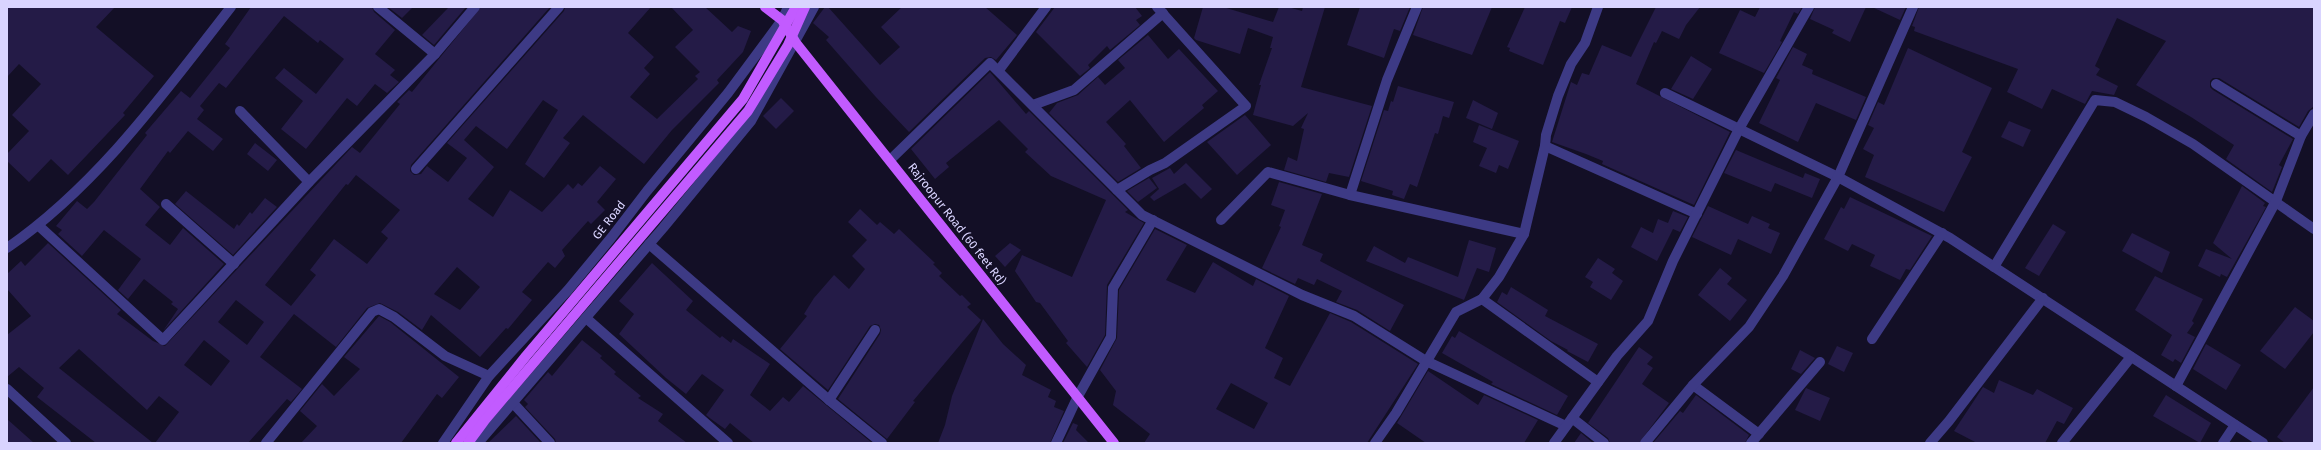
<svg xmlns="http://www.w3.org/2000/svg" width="2321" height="450" viewBox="0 0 2321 450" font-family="'Fira Sans',sans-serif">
<rect width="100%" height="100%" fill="#130f26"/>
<g fill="#241b47" fill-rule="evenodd">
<polygon points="7,7 115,7 96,27 154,76 123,113 125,115 68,175 51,159 29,182 7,161 7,154 29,131 12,115 41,84 19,64 7,77"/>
<polygon points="251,7 372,7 374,12 395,30 375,54 395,70 390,75 399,82 387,93 375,84 357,106 347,98 306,149 281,129 303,101 275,78 284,68 316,94 344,59 320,40 318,43 284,16 226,88 219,83 200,106 204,110 197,119 223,139 213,151 188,131 170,153 168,151 140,189 160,207 145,225 170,245 183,228 224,264 163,331 178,309 171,304 173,302 144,279 128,299 118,290 141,259 104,230 82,256 58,234 62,230 56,226 77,201 87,209 94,202 147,135 145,133 181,91 190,98 230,48 225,44"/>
<polygon points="388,7 413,7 402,18"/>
<polygon points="449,7 466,7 434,45 422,35"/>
<path d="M481 7H550L411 165 410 171 414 175 421 174 427 166 448 182 467 158 447 143 564 11 565 7H651L628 33 654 57 644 68 650 74 630 97 657 119 698 79 695 76 700 72 675 47 693 30 671 7H705L732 32 738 26 751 31 743 52 717 80 719 83 672 130 644 164 583 115 563 138 570 143 544 178 525 164 558 110 543 100 507 149 476 126 464 140 494 167 468 199 493 217 510 190 542 212 568 184 573 189 578 183 582 186 600 166 616 179 597 202 605 210 591 224 588 221 562 250 565 256 555 268 548 262 522 292 532 300 508 329 506 328 480 357 431 315 422 330 398 312 380 303 367 308 336 347 294 314 260 357 302 389 291 402 287 399 248 443H155L179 412 159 396 147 410 79 349 59 368 153 443H96L37 397 44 388 19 367 7 377V335L31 316 7 289V274L21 261 25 266 48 243 121 310 117 314 153 341 165 346 352 147 360 153 400 104 397 102 409 90 412 92ZM356 175 400 210 381 232 388 238 367 264 334 239 310 270 316 275 291 306 265 285 346 184 348 185ZM457 267 480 287 460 310 434 294ZM236 300 264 322 247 345 218 322ZM204 340 230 361 211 386 184 365Z"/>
<polygon points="825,7 828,7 880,65 900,47 881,27 902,7 985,7 1017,35 996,60 991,57 985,58 909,132 875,96 826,40 829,37 813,23"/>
<polygon points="1055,7 1135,7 1142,16 1136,20 1140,25 1110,50 1107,46 1088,65 1090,68 1080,76 1036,32"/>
<polygon points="1203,7 1223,7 1273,22 1279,7 1288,7 1302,11 1303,7 1325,7 1301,87 1372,106 1349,177 1329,173 1326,182 1284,170 1288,157 1297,161 1304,129 1301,128 1308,113 1293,126 1253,115 1261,85 1259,85 1272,48 1270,48 1273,37 1248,28 1240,54 1196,40 1194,38"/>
<polygon points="1360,7 1410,7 1400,31 1394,29 1384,58 1347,45"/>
<polygon points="1423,7 1492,7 1472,55 1413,35"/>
<polygon points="1525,7 1572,7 1565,23 1560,21 1543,65 1509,51 1510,48 1507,47"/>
<polygon points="1656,7 1700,7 1686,25 1679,39 1662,31 1656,43 1654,42 1636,84 1730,132 1694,205 1602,164 1603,161 1586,154 1552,142 1571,82 1577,85 1582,73 1589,75 1602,45 1631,57"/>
<polygon points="1760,7 1802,7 1798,14 1794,12 1780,41 1782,42 1764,73 1719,53 1740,10 1755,17"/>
<polygon points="1815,7 1866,7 1850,42 1832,33 1834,30 1810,19"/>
<polygon points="1872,7 1906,7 1900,20"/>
<polygon points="1919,7 2314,7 2314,106 2308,111 2299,127 2219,78 2213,78 2210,81 2210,87 2213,90 2293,139 2279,165 2282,167 2272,192 2226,159 2234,145 2191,117 2136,85 2166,41 2117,18 2095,66 2100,69 2096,75 2118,86 2114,95 2092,91 2085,104 2052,89 2042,109 2007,92 2018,69 1914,31 1915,27 1912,26"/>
<polygon points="1148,35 1168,59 1179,49 1218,91 1202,105 1204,108 1164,142 1130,100 1106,122 1126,144 1124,146 1141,168 1118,182 1049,113 1057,103 1078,95 1098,77 1105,85 1125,68 1118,60"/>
<polygon points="1793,47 1807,54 1802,65 1813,70 1812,74 1866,97 1856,120 1816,103 1798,142 1759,123 1780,80 1776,78"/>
<polygon points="1908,48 1992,88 1962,152 1972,157 1944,212 1865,177 1874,155 1863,149 1874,128 1868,125 1878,102 1884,105"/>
<polygon points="1691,56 1712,69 1693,99 1671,89"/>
<polygon points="990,72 1026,114 1029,111 1128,210 1125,212 1144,223 1107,285 1105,335 1087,367 1066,343 1068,341 1040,303 1036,302 1015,271 1022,255 1072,277 1106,200 1051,176 1025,152 1028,149 999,120 946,163 949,167 935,179 911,149"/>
<polygon points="1398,86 1454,102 1449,118 1443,116 1438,134 1435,133 1417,187 1410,184 1404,199 1392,195 1393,191 1361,181 1384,110 1388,111 1391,101 1393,102"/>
<polygon points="781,98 794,111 776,129 763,116"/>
<polygon points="1473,100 1498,113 1492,129 1466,118"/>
<polygon points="1245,115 1271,145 1237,175 1207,142"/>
<polygon points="2009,121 2031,130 2023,147 2001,137"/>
<polygon points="1479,125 1519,141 1508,169 1499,165 1496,173 1479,166 1487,148 1473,142"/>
<polygon points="255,143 277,160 268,171 247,154"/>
<polygon points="1736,150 1803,178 1805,173 1820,179 1812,198 1775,183 1771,192 1724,173"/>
<polygon points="1186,163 1212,189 1201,199 1185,183 1154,201 1150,197 1159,189 1152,178 1170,168 1174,174"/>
<polygon points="1149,178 1157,188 1138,202 1127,191"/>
<polygon points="1279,182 1322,194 1302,245 1323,254 1320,261 1404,305 1390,331 1357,310 1336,302 1342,291 1317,279 1314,285 1298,278 1295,284 1262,268 1281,227 1279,226 1285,210 1271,205"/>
<polygon points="2242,186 2265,203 2263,206 2266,207 2227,277 2221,274 2220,277 2198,266 2206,249 2232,259 2213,243"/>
<polygon points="186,191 234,229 237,224 239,226 250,212 252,214 265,198 277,207 233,255 175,204"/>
<polygon points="1850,197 1932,236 1910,270 1906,269 1900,280 1870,266 1875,255 1852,244 1848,251 1824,239 1841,207 1844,209"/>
<polygon points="1708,206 1748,224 1752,216 1770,224 1768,228 1780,233 1771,254 1738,239 1731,255 1692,237"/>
<polygon points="860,209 877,225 880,222 894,234 899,229 935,263 933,264 942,273 939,276 960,296 962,295 971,304 967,307 981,320 913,401 915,402 887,439 838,399 880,334 881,330 879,325 875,324 870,326 828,390 780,349 807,316 804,314 814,298 834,275 849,289 865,269 852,256 867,240 848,222"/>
<polygon points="1673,211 1688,217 1680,232 1673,229 1657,261 1631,247 1641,227 1653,233 1658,219 1668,223"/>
<polygon points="2053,224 2066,232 2039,276 2025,268"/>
<path d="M1155 229 1187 245 1166 280 1195 293 1213 262 1253 286 1256 279 1289 296 1265 348 1283 358 1274 378 1290 386 1330 313 1351 322 1418 364 1367 443H1144L1150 434 1113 405 1116 391 1100 370 1117 338 1119 290ZM1231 383 1268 403 1254 429 1216 409Z"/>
<polygon points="2132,233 2170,252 2162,273 2122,251"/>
<polygon points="1469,240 1496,248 1489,272 1477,268 1464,300 1366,261 1374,246 1405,263 1408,257 1458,277"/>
<polygon points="1010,243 1021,250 1005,267 995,256"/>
<polygon points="1598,258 1615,269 1612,273 1623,281 1611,300 1590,287 1593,282 1585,277"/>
<polygon points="652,263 693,301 686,310 720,338 722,336 731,343 733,339 770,364 750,395 770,411 783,397 789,402 803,386 872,443 754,443 730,423 725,429 711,419 706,415 724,390 702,374 686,394 666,378 619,334 634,314 619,301"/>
<polygon points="1720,268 1732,278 1727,284 1747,300 1730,321 1698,295"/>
<polygon points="2155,276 2203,299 2192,321 2194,323 2187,333 2195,337 2181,363 2175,359 2173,362 2161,355 2172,335 2135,310"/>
<polygon points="1511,287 1548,310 1545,316 1598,344 1588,362 1567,351 1568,350 1551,341 1497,302 1502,292 1507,295"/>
<polygon points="2295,307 2314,321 2314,332 2285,369 2260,351"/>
<polygon points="379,316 390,322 459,377 442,398 437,394 401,443 301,443 317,426 300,411 322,384 334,396 360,369 344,357"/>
<polygon points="983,319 1003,344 1026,365 1022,375 1051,390 1048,397 1056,401 1054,407 1064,411 1050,443 938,443 945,425 952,396"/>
<polygon points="1459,331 1568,396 1557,415 1491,384 1493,382 1442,353 1452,336 1455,338"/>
<polygon points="582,340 602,356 600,358 616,372 614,374 641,396 638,398 663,414 658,421 687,443 556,443 555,439 525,407 528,404 524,400 548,372 552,376"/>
<polygon points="2206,344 2241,365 2226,390 2193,369"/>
<polygon points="1837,346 1853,353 1844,372 1828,364"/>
<polygon points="1639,347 1653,357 1647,364 1653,368 1642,384 1669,403 1639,443 1610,443 1608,438 1588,423"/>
<polygon points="1800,350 1815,358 1801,374 1791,369"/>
<polygon points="1428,371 1478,405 1484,395 1538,420 1524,443 1426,443 1397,423"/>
<polygon points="1999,380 2033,395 2037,389 2073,408 2064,424 2057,421 2045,443 1977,443 1954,431 1983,387 1994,393"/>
<polygon points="2314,387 2314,443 2285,443 2277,437"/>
<polygon points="1806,388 1830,398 1820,421 1795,410"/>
<polygon points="1696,395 1749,435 1745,443 1653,443 1680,411 1683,413"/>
<polygon points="2166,395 2211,423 2200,443 2153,416"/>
<polygon points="516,416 541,443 488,443"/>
<polygon points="7,419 34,443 7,443"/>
<polygon points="1073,423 1078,425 1076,430 1089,443 1063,443"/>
<polygon points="1581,433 1593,443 1574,443"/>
</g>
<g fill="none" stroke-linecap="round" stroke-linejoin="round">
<g stroke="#3d3a85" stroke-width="10">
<polyline points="378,7 435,54"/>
<polyline points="999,70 1046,7"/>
<polyline points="2216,84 2301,136"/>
<polyline points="1665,93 1838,177 1950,238 2263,443"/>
<polyline points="1033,105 1074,90 1163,13"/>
<polyline points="240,111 309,182"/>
<polyline points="1545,146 1697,214"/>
<polyline points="890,160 990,63 1142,215 1302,295 1354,316 1426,361 1566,426"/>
<polyline points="416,169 559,7"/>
<polyline points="1117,190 1150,170 1165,163 1246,106 1157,7"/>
<polyline points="1350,195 1387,80 1417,7"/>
<polyline points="166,204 234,264"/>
<polyline points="1221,220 1268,172 1350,195 1524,234"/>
<polyline points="39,226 163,340 309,182 435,54 475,7"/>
<polyline points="649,244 829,400 882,443"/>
<path d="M7 248C98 185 164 93 231 7"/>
<polyline points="1994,267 2095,100 2115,102 2146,117 2193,144 2314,229"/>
<polyline points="1482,299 1598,382"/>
<polyline points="586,318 728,443"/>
<polyline points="1872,339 1942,233"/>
<polyline points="1693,385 1759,434"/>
<polyline points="2176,386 2276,201 2301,136 2314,114"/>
<polyline points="7,389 66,443"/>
<polyline points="829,400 875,330"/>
<polyline points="513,403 550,443"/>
<polyline points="1572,418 1604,443"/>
<polyline points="266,443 372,312 379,309 394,317 445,356 489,376"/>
<polyline points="443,443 489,376 568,290 611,238 647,191 728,93 782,20 788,7"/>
<polyline points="478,443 663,228 751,121 814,7"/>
<polyline points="1056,443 1077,398 1111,337 1113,288 1153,220"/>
<polyline points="1375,443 1396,413 1456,312 1482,299 1499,277 1524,234 1545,146 1546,135 1558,96 1571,64 1585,43 1598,7"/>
<polyline points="1554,443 1617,356 1648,321 1673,261 1739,129 1809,7"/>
<polyline points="1645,443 1693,385 1749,327 1783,276 1838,177 1913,7"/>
<polyline points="1751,443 1820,362"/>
<polyline points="1930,443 1949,421 2043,298"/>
<polyline points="2062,443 2131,357"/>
<polyline points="2223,443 2235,425"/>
</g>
<g stroke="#c25bff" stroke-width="10">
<polyline points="765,7 782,20 796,43 1114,443"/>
<polyline points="456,443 526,356 743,99 796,7"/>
<polyline points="468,443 485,420 748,111 788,45 805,7"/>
</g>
</g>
<g text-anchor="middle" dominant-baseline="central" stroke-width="3" stroke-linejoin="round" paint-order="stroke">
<g font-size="12" fill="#d9d4ff" stroke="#130f26">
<text transform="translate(609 220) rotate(-52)">GE Road</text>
<text transform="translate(957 224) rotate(52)">Rajroopur Road (60 feet Rd)</text>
</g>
</g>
<rect width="2321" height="450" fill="none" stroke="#d9d4ff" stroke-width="16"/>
</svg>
